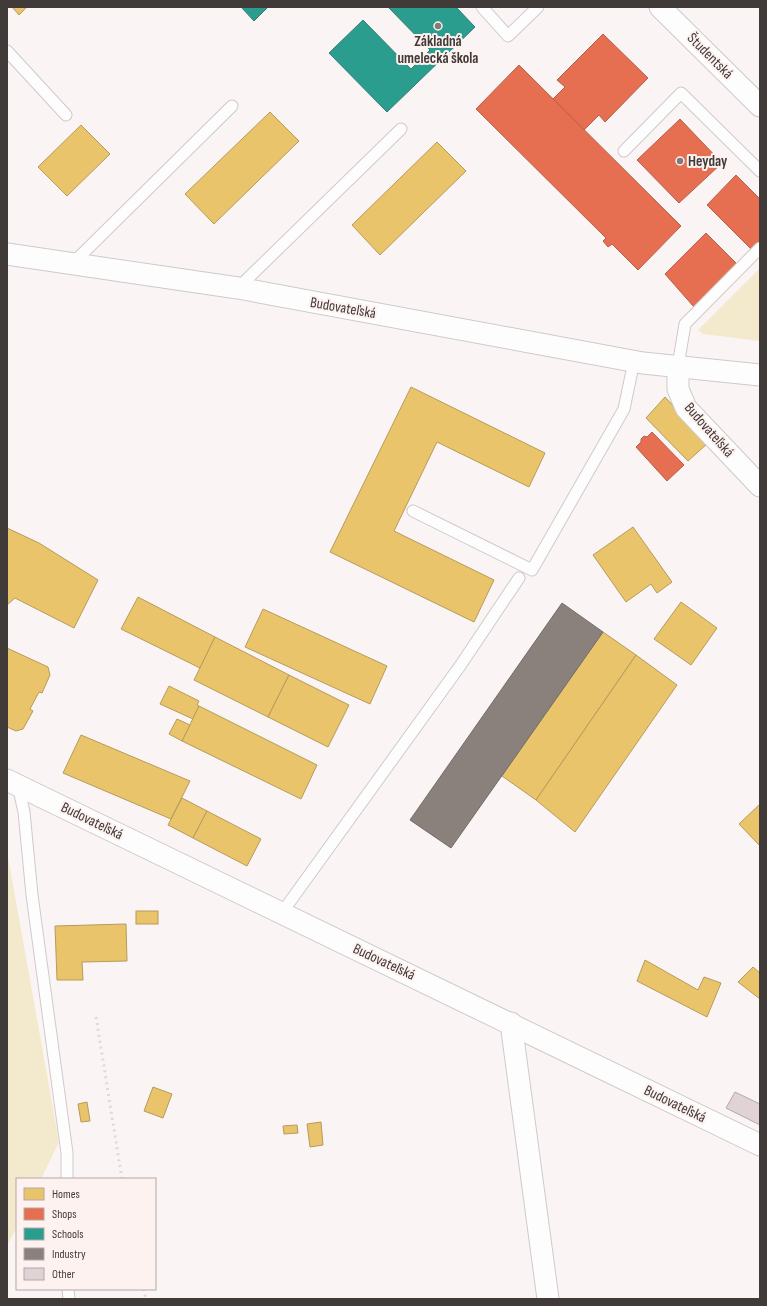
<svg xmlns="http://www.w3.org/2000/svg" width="767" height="1306" viewBox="0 0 767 1306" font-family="'Sofia Sans Condensed',sans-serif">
<rect width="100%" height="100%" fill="#faf4f4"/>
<g fill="#f3eacd">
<polygon points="760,268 760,341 703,334 698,330"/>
<polygon points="7,851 59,1142 41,1179 17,1179 17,1227 7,1246"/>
</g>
<g fill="#e9c46a" stroke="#b69b5b">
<polygon points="12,7 27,7 19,15"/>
<polygon points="270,112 299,141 214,224 185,194"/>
<polygon points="81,125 110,154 67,196 38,167"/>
<polygon points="437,142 466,171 380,255 352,225"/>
<polygon points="411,387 545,453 529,487 437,442 394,531 494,580 474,622 330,552"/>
<polygon points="665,397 708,443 688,461 646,418"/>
<polygon points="633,527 672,582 657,593 651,584 626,602 593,555"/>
<polygon points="7,528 39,543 98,580 74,628 15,598 7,605"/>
<polygon points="138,597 215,637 200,668 121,629"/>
<polygon points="681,602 717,628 691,665 654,639"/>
<polygon points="263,609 387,666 370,704 245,647"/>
<polygon points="603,632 636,655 536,800 502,776"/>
<polygon points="215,637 289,675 268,717 194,680"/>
<polygon points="7,648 48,667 50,675 42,693 39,692 30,709 33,711 23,729 16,731 7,727"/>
<polygon points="636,655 677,685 575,832 536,800"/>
<polygon points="289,675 349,705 328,747 268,717"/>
<polygon points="169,686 199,701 197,705 199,706 193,719 160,704"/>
<polygon points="199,706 317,765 301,799 182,741"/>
<polygon points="177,719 190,725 182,741 169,734"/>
<polygon points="81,735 190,781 171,819 63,773"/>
<polygon points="182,798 207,811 193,838 168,825"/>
<polygon points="760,804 760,846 739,824"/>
<polygon points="207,811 261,839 247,866 193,838"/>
<rect x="136" y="911" width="22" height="13"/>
<polygon points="126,924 127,961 82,962 83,980 57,980 55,926"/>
<polygon points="645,960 698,990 704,977 721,983 707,1017 637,981"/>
<polygon points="753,967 760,973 760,999 738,982"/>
<polygon points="153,1087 172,1094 163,1118 144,1111"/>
<polygon points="87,1102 90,1121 81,1122 78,1104"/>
<polygon points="321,1122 323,1145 310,1147 307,1124"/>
<polygon points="297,1125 298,1133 284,1134 283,1126"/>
</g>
<g fill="#e76f51" stroke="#b55f4a">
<polygon points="603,34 648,78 605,122 599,115 584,130 553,99 565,87 557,80"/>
<polygon points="519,65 681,226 638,270 612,244 608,247 603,241 606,238 476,109"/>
<polygon points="680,119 722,163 679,203 637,160"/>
<polygon points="736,175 760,199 760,240 751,249 707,205"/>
<polygon points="706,233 737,264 694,307 665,274"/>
<polygon points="652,432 684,465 667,481 636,447 641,442 641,439 644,436 647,437"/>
</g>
<g fill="#2a9d8f" stroke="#317f75">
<polygon points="241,7 268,7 254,21"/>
<polygon points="388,7 456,7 475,27 387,112 329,53 363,20 411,69 430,50"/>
</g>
<polygon fill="#8a817c" stroke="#746c68" points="562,603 603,632 451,848 410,820"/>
<polygon fill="#e1d2d6" stroke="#b0abac" points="735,1092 760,1104 760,1125 726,1108"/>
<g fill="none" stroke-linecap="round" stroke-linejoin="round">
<defs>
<g id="lane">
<polyline points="482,7 508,36 538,7"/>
<polyline points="7,51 66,115"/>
<polyline points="624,151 681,93 760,171"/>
<polyline points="72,264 232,106"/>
<polyline points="238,288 401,129"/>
<polyline points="678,366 685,324 760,248"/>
<polyline points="413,511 532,570 624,409 634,361"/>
<polyline points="18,785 24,812 32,895 67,1153 67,1179"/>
<polyline points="281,914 460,666 519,578"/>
<polyline points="68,1289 69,1299"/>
</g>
<g id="street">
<polyline points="660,7 760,106"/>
<polyline points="7,254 238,288 643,363 760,375"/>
<polyline points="678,366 678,389 686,408 760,486"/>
<path d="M7 780C258 902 510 1022 760 1145"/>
<polyline points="511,1023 548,1299"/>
</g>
</defs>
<use href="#lane" stroke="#cfcac9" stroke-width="13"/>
<use href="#street" stroke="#cfcac9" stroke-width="23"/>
<use href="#lane" stroke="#fefdfd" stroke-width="11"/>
<use href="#street" stroke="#fefdfd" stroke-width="21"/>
<g stroke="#dddbda" stroke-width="3" stroke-dasharray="2 4" stroke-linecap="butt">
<polyline points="96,1017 122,1179"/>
<polyline points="143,1289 146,1299"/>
</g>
</g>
<g fill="#817b7a" stroke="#fef2f0" stroke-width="1.5">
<circle cx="438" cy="26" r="4"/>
<circle cx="680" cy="161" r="4"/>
</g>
<g text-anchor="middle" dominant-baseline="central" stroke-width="4" stroke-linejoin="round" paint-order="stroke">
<g font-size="15" font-weight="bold" fill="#403a39" stroke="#fef2f0">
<text x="438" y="41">Základná<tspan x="438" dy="17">umelecká škola</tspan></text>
<text x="688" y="161" text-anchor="start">Heyday</text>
</g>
<g font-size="15" fill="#403a39" stroke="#fef2f0">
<text transform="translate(710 56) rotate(45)">Študentská</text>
<text transform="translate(343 308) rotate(10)">Budovateľská</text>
<text transform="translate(709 430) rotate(49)">Budovateľská</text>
<text transform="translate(92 821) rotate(26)">Budovateľská</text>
<text transform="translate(384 962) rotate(25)">Budovateľská</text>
<text transform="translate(675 1104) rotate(26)">Budovateľská</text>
</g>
</g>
<rect width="767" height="1306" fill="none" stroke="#403a39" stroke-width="16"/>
<rect x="16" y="1178" width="140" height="112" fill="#fef2f0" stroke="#b2a8a7"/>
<rect x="24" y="1188" width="20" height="12" fill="#e9c46a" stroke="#b2a8a7"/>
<text x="52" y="1198" font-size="12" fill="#403a39">Homes</text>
<rect x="24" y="1208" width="20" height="12" fill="#e76f51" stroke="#b2a8a7"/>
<text x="52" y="1218" font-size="12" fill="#403a39">Shops</text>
<rect x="24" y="1228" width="20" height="12" fill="#2a9d8f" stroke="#b2a8a7"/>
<text x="52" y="1238" font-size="12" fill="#403a39">Schools</text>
<rect x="24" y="1248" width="20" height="12" fill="#8a817c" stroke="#b2a8a7"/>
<text x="52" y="1258" font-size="12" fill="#403a39">Industry</text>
<rect x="24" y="1268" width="20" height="12" fill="#e1d2d6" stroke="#b2a8a7"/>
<text x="52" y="1278" font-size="12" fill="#403a39">Other</text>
</svg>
